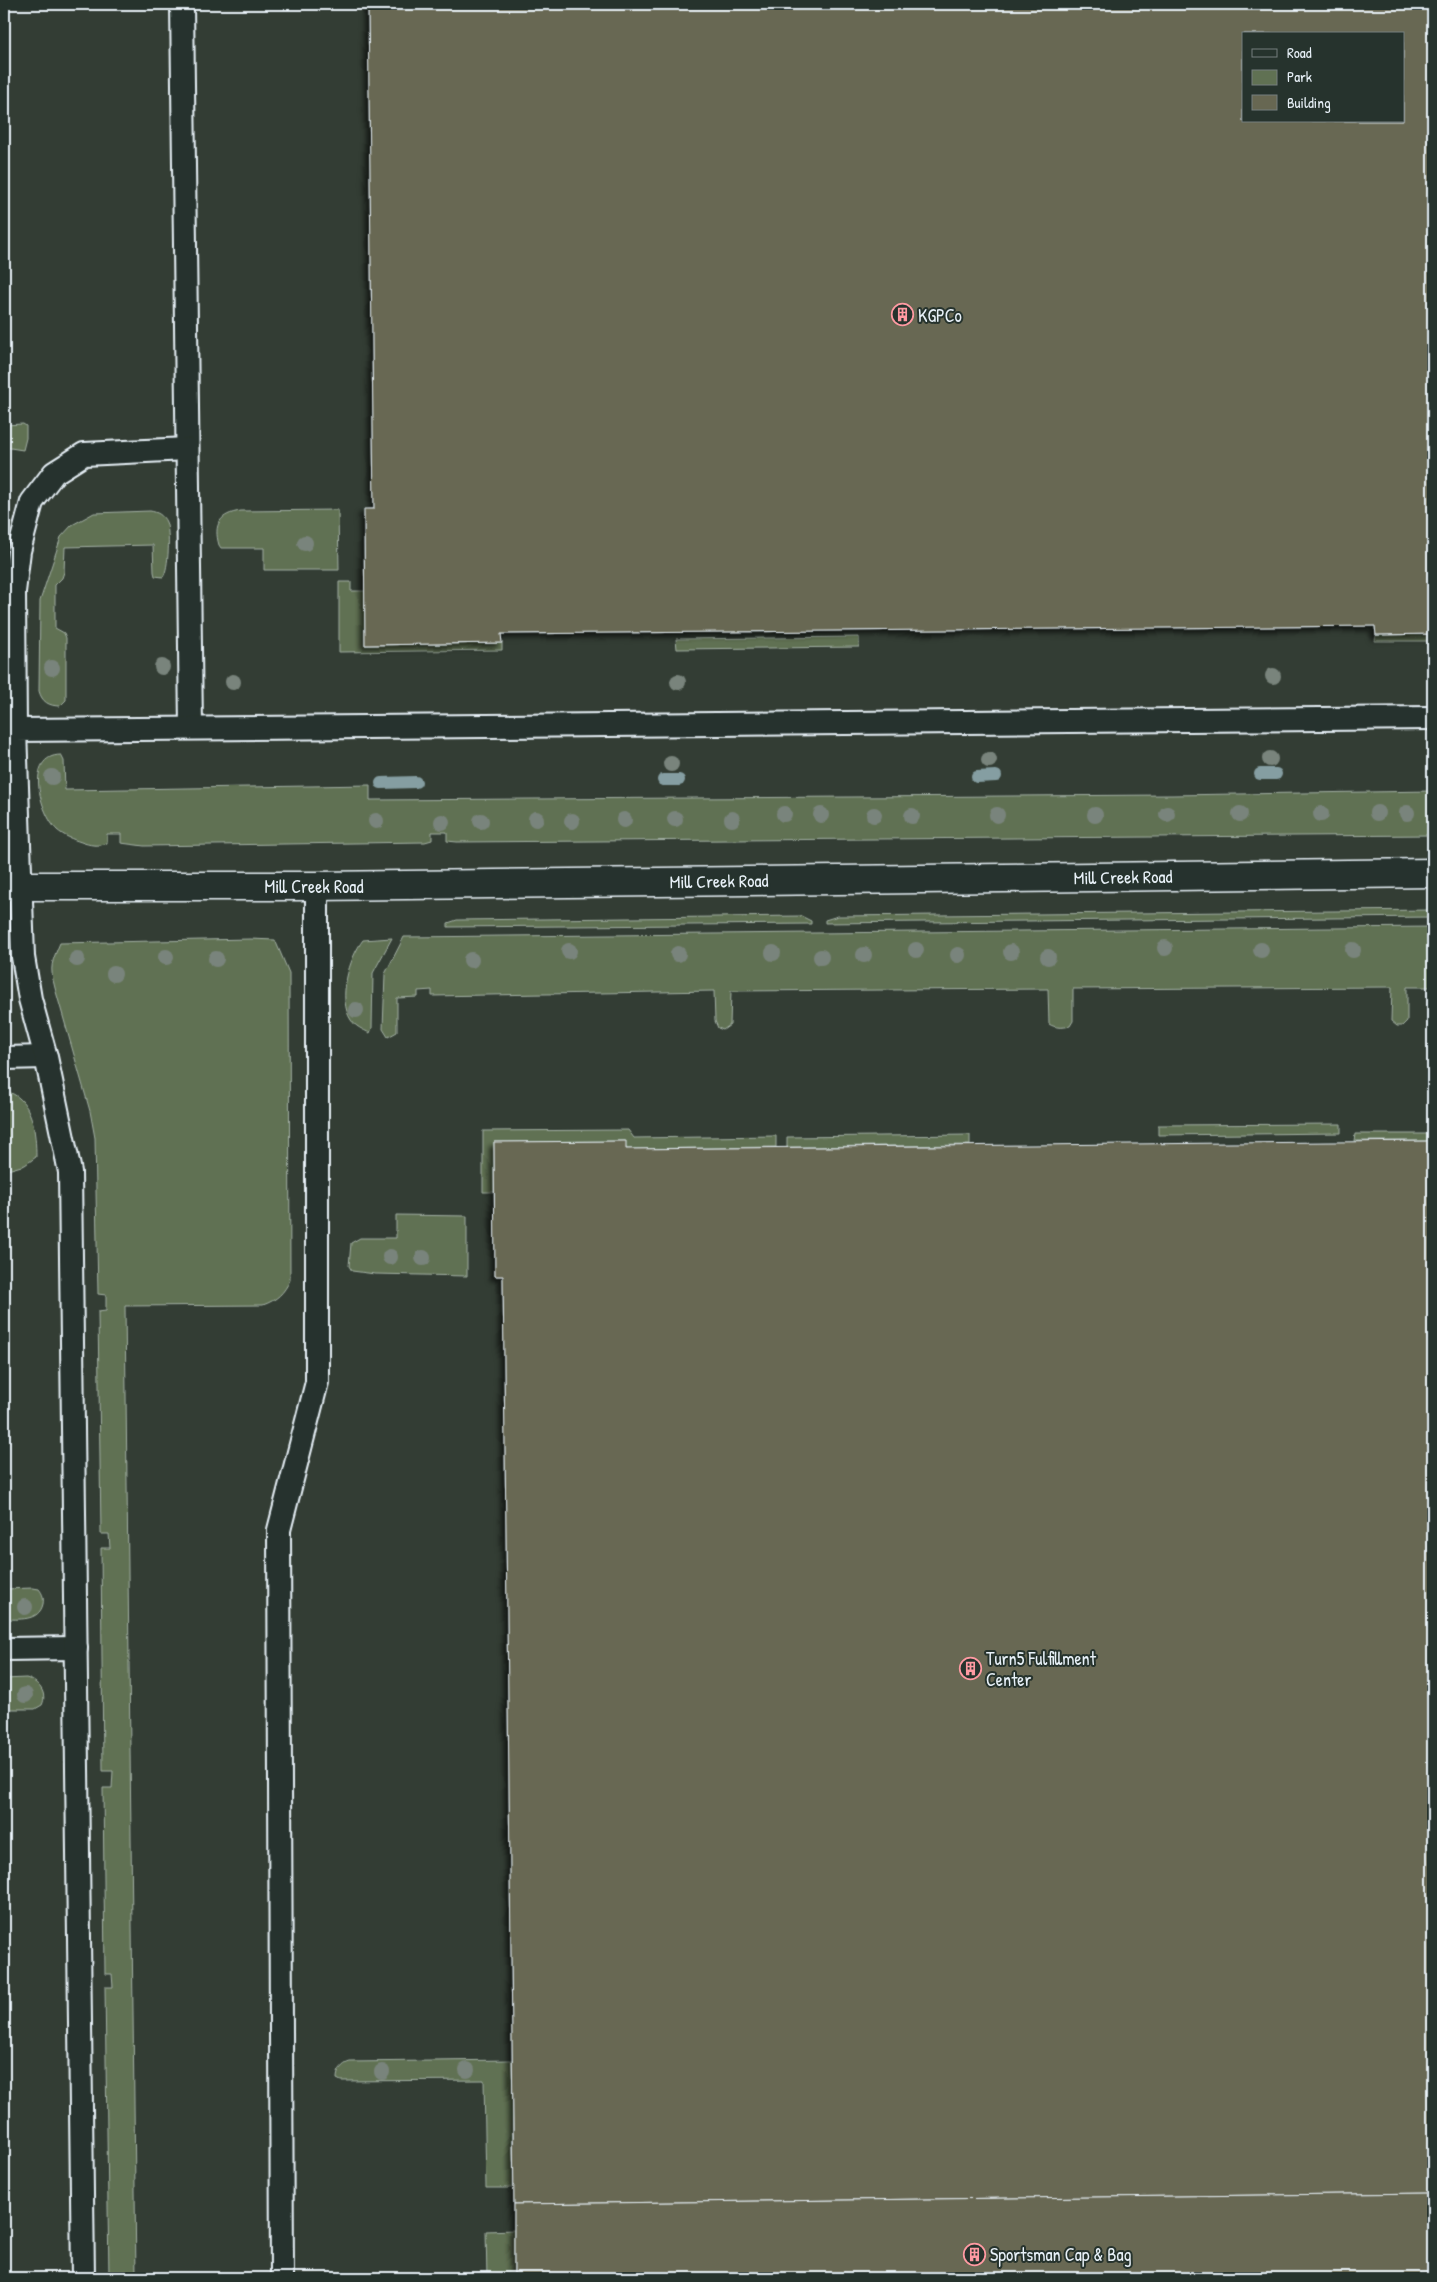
<svg xmlns="http://www.w3.org/2000/svg" width="1437" height="2282" viewBox="0 0 1437 2282" font-family="'Patrick Hand',sans-serif">
<defs>
<filter id="shadow"><feDropShadow dx="-4.5" dy="4.5" stdDeviation="2.5" flood-color="#0009"/></filter>
</defs>
<rect width="100%" height="100%" fill="#333d34"/>
<filter id="ink" filterUnits="userSpaceOnUse"><feTurbulence type="fractalNoise" baseFrequency=".02" numOctaves="2"/><feDisplacementMap in="SourceGraphic" scale="10" xChannelSelector="R" yChannelSelector="G"/><feConvolveMatrix kernelMatrix="1 2 1 2 8 2 1 2 1" color-interpolation-filters="sRGB"/></filter>
<g filter="url(#ink)">
<g fill="#607153" stroke="#a4b1a6">
<polygon points="23,424 26,426 26,438 23,450 4,447 4,425"/>
<path d="M338 510 339 570H264V548H221L219 545C213 524 220 514 241 511Z"/>
<path d="M150 511C157 512 163 515 166 522 170 531 169 569 163 577L155 576 154 572 153 545 65 547 64 572 62 578 55 585V628L64 633 66 638V700L60 706C49 706 42 702 39 691L40 601 61 537 72 525 94 513Z"/>
<polygon points="339,582 351,582 351,591 365,591 366,645 502,643 502,650 339,652"/>
<polygon points="1433,634 1433,641 1375,641 1376,635"/>
<polygon points="859,637 859,647 677,649 676,639"/>
<path d="M61 755 64 761 65 790 370 785V800L1172 795 1433 791V835L457 842 447 841V832H432V840L425 842 144 846 121 843V834H107V843C99 847 89 845 81 842 72 839 64 836 57 830 40 813 24 755 61 755Z"/>
<polygon points="1433,910 1433,917 825,923 825,920 838,916"/>
<polygon points="801,916 811,921 811,924 448,927 448,923 457,920"/>
<path d="M1433 927V987H1407V1021L1402 1026H1397L1391 1021 1392 987 1073 989V1021L1070 1026C1063 1028 1055 1028 1049 1024L1048 989 731 991 730 1025 723 1030 718 1028 715 1021 714 991 432 996V990L418 991V997L397 998V1032L388 1037 383 1029 385 974 404 937Z"/>
<path d="M392 938 373 973 372 1028 370 1033C363 1030 355 1026 351 1020 337 999 349 958 363 940Z"/>
<path d="M250 939 275 940 289 973 290 1280C284 1293 277 1300 263 1305L125 1306 136 2278H109L105 1987H113L112 1974H105L103 1788H112L113 1771H103L101 1548H110L109 1534H101L98 1312 106 1311V1295L98 1294 95 1138 90 1111 55 988C49 966 52 962 60 943Z"/>
<path d="M4 1091C33 1096 36 1133 36 1157L25 1165 4 1171Z"/>
<polygon points="1341,1124 1341,1133 1158,1135 1158,1125"/>
<polygon points="628,1130 634,1138 776,1136 776,1147 626,1149 625,1141 494,1142 495,1192 483,1192 483,1131"/>
<polygon points="1355,1134 1433,1134 1433,1141 1354,1141"/>
<polygon points="970,1135 970,1145 787,1147 787,1137"/>
<polygon points="396,1215 467,1216 467,1276 375,1274 352,1271 349,1266 351,1243 360,1238 396,1238"/>
<path d="M33 1588 39 1589C43 1594 44 1598 43 1604 39 1622 18 1619 4 1619V1589Z"/>
<path d="M26 1678C38 1681 48 1693 42 1705L35 1709H4V1679Z"/>
<path d="M512 2060 513 2188H486L484 2080 341 2081 337 2079C337 2071 342 2064 350 2062Z"/>
<polygon points="514,2230 514,2278 487,2278 486,2231"/>
</g>
<g fill="none" stroke-linecap="round" stroke-linejoin="round">
<g stroke="#859ea2" stroke-width="12">
<polyline points="1260,774 1276,774"/>
<polyline points="977,777 996,776"/>
<polyline points="663,780 679,780"/>
<polyline points="381,783 416,782"/>
</g>
</g>
<g fill="#676752" stroke="#e8f1f8" fill-rule="evenodd" filter="url(#shadow)">
<path d="M368 4H1433V634L1376 635 1375 626 1049 629 501 634 502 643 365 645 364 509H374ZM1243 34H1403V121H1243Z"/>
<polygon points="626,1141 626,1149 1433,1141 1433,2193 514,2204 503,1276 495,1276 494,1142"/>
<polygon points="1433,2193 1433,2278 514,2278 514,2204"/>
</g>
<g fill="none" stroke-linecap="round" stroke-linejoin="round">
<defs>
<g id="lane">
<polyline points="182,4 191,728"/>
<polyline points="15,730 14,592 19,551 32,502 54,473 84,454 187,449"/>
<polyline points="4,1058 46,1057"/>
<polyline points="4,1649 76,1648"/>
<polyline points="83,2278 70,1172 46,1057 30,999 23,957 15,730 1433,718"/>
<polyline points="282,2278 279,1530 317,1382 317,886"/>
</g>
<polyline id="street" points="4,886 317,886 1433,873"/>
</defs>
<use href="#lane" stroke="#e8f1f8" stroke-width="26"/>
<use href="#street" stroke="#e8f1f8" stroke-width="31"/>
<use href="#lane" stroke="#26332d" stroke-width="22"/>
<use href="#street" stroke="#26332d" stroke-width="28"/>
</g>
<g fill="#79847c">
<circle cx="305" cy="543" r="8"/>
<circle cx="162" cy="667" r="8"/>
<circle cx="52" cy="668" r="8"/>
<circle cx="1273" cy="676" r="8"/>
<circle cx="233" cy="682" r="8"/>
<circle cx="678" cy="682" r="8"/>
<circle cx="1270" cy="759" r="8"/>
<circle cx="989" cy="760" r="8"/>
<circle cx="671" cy="764" r="8"/>
<circle cx="52" cy="777" r="8"/>
<circle cx="1377" cy="813" r="8"/>
<circle cx="1407" cy="813" r="8"/>
<circle cx="784" cy="814" r="8"/>
<circle cx="1167" cy="814" r="8"/>
<circle cx="1240" cy="814" r="8"/>
<circle cx="1321" cy="814" r="8"/>
<circle cx="821" cy="815" r="8"/>
<circle cx="874" cy="815" r="8"/>
<circle cx="997" cy="815" r="8"/>
<circle cx="1095" cy="815" r="8"/>
<circle cx="912" cy="816" r="8"/>
<circle cx="536" cy="819" r="8"/>
<circle cx="675" cy="819" r="8"/>
<circle cx="732" cy="819" r="8"/>
<circle cx="624" cy="820" r="8"/>
<circle cx="376" cy="821" r="8"/>
<circle cx="481" cy="821" r="8"/>
<circle cx="572" cy="821" r="8"/>
<circle cx="442" cy="822" r="8"/>
<circle cx="1165" cy="948" r="8"/>
<circle cx="916" cy="950" r="8"/>
<circle cx="1261" cy="950" r="8"/>
<circle cx="1353" cy="950" r="8"/>
<circle cx="569" cy="951" r="8"/>
<circle cx="1011" cy="952" r="8"/>
<circle cx="773" cy="953" r="8"/>
<circle cx="678" cy="954" r="8"/>
<circle cx="864" cy="955" r="8"/>
<circle cx="958" cy="955" r="8"/>
<circle cx="166" cy="957" r="8"/>
<circle cx="821" cy="957" r="8"/>
<circle cx="1048" cy="957" r="8"/>
<circle cx="77" cy="959" r="8"/>
<circle cx="216" cy="959" r="8"/>
<circle cx="471" cy="960" r="8"/>
<circle cx="114" cy="974" r="8"/>
<circle cx="356" cy="1010" r="8"/>
<circle cx="390" cy="1257" r="8"/>
<circle cx="423" cy="1258" r="8"/>
<circle cx="25" cy="1607" r="8"/>
<circle cx="25" cy="1695" r="8"/>
<circle cx="467" cy="2070" r="8"/>
<circle cx="382" cy="2072" r="8"/>
</g>
</g>
<defs>
<symbol id="building-ring" viewBox="-11 -11 22 22"><circle r="9.5" fill="#26332d" stroke="#ff9aa2" stroke-width="1.5"/><path d="M-4-6H4V6H1V3H-1V6H-4ZM-2.5-4.3h1.7v1.8h-1.7ZM.8-4.3h1.7v1.8H.8ZM-2.5-1h1.7V.8h-1.7ZM.8-1h1.7V.8H.8Z" fill="#ff9aa2"/></symbol>
</defs>
<g fill-rule="evenodd">
<use href="#building-ring" x="890" y="302" width="25" height="25"/>
<use href="#building-ring" x="958" y="1656" width="25" height="25"/>
<use href="#building-ring" x="962" y="2242" width="25" height="25"/>
</g>
<g text-anchor="middle" dominant-baseline="central" stroke-width="4" stroke-linejoin="round" paint-order="stroke">
<g font-size="18" fill="#e8f1f8" stroke="#26332d" text-anchor="start">
<text x="918" y="315">KGPCo</text>
<text x="986" y="1658">Turn5 Fulfillment<tspan x="986" dy="21">Center</tspan></text>
<text x="990" y="2254">Sportsman Cap &amp; Bag</text>
</g>
<g font-size="18" fill="#e8f1f8" stroke="#26332d">
<text transform="translate(1123 877) rotate(-1)">Mill Creek Road</text>
<text transform="translate(719 881) rotate(-1)">Mill Creek Road</text>
<text x="314" y="886">Mill Creek Road</text>
</g>
</g>
<rect width="1437" height="2282" fill="none" stroke="#26332d" stroke-width="20"/>
<rect x="10" y="10" width="1417" height="2262" fill="none" stroke="#e8f1f8" stroke-width="2" filter="url(#ink)"/>
<rect x="1242" y="32" width="162" height="90" fill="#26332d" stroke="#747f7e"/>
<rect x="1252" y="49" width="25" height="8" fill="#26332d" stroke="#747f7e"/>
<text x="1287" y="58" font-size="15" fill="#e8f1f8">Road</text>
<rect x="1252" y="70" width="25" height="15" fill="#607153" stroke="#747f7e"/>
<text x="1287" y="82" font-size="15" fill="#e8f1f8">Park</text>
<rect x="1252" y="95" width="25" height="15" fill="#676752" stroke="#747f7e"/>
<text x="1287" y="108" font-size="15" fill="#e8f1f8">Building</text>
</svg>
